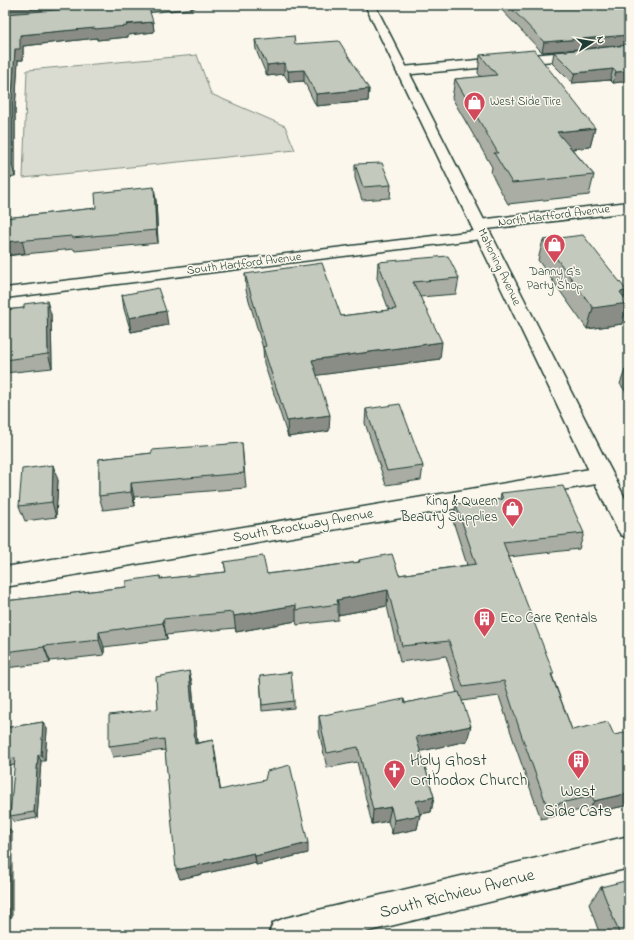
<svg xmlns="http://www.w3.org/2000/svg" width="634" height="940" viewBox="0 0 634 940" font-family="'Indie Flower',sans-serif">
<rect width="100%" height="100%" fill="#fbf7ec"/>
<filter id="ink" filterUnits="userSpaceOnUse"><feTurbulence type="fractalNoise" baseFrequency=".025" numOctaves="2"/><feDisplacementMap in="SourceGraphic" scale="8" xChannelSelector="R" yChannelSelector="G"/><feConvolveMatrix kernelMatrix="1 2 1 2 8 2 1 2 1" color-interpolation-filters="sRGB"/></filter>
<g filter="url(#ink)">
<polygon fill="#dbdcd1" stroke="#7d8c82" points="197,55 211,94 285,126 295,150 23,178 27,70"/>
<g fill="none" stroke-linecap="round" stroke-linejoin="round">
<defs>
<g id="minor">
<polygon points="152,5 197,5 192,8 120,14 114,11 120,8"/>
<polygon points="629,46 629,54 402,75 398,74 396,71 398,68 402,67"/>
<polygon points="629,202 629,212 479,230 473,228 471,225 473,222 479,220"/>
<polygon points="483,230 489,232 491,235 489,238 5,298 5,288"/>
<polygon points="602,467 610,469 613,475 610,481 602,483 5,587 5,567"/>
<polygon points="629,836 629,868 353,935 268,935 273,923 285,918"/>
</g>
<polygon id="major" points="365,5 375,5 629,506 629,538 621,535 617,529"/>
</defs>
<use href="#minor" stroke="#1f3d34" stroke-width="3"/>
<use href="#major" stroke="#1f3d34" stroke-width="3"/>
<use href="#minor" fill="#fbf7ec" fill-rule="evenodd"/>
<use href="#major" fill="#fbf7ec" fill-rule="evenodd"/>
</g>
<g fill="#a9ada3" stroke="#1f3d34">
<polygon points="5,5 153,22 154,32 128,35 128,37 97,40 97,38 23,46 23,60 18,60 15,110 15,177 5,178"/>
<polygon points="293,5 342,5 342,7 297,11"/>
<polygon points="497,5 629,5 629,45 542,52"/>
<polygon points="255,40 295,44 369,89 368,101 316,106 304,81 289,82 284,74 267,76 256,50"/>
<polygon points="629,45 629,81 613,83 610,80 572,83 552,63 554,52"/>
<polygon points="480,55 595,128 590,147 572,149 594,175 589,195 508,204 491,173 492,167 452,98 455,79 481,77 478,73"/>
<polygon points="355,164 391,185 390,198 362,200 355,178"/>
<polygon points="156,200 158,243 75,251 74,249 5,256 5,218 96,208"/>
<polygon points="543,240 624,298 628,303 622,324 587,329 538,260"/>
<polygon points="378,262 459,278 456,294 420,297 440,359 317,375 329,431 288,437 264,363 263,348 246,290 245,274 341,316 389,310 377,278"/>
<polygon points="122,295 168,325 131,332 124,309"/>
<polygon points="24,308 51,314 52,368 5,373 5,310"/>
<polygon points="629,369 629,396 620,384 625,370"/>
<polygon points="366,409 423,466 421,480 386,485 365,423"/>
<polygon points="242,443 246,488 134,497 135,506 103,510 99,496 99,459"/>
<polygon points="58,480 56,517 25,521 19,506"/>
<polygon points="501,493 584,533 579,549 509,557 572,730 629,805 587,814 585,809 541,819 516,748 499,696 462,701 467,741 420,751 434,797 431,812 420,814 417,829 392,834 388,821 372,824 357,762 327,768 319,732 319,716 405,703 457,693 446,656 400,662 387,606 338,615 338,620 297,625 296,621 236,632 235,628 166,635 167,639 104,647 104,655 50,661 50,663 5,668 5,601 126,587 160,576 161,579 226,572 224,562 267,574 359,562 359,560 399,575 467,565 453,521 456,504 500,500"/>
<polygon points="189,671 192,683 197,743 213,740 220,790 308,853 256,865 256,862 180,879 165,750 113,757 109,746 158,709"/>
<polygon points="260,676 294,701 294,708 262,711"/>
<polygon points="43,722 47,729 45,761 41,761 37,818 14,822 10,816 15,765 5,766 5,728"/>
<polygon points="601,887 629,935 600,935 589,904"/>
</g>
<g fill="#898d85" stroke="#1f3d34">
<polygon points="5,5 133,5 5,16"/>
<polygon points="297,5 342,5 342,7 297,11"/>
<polygon points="153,22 154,32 128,35 128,37 97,40 97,38 23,46 23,60 18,60 15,110 15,177 12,165 12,99 15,49 20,35"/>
<polygon points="629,35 629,45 542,52 544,42"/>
<polygon points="284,63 284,74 267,76 267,65"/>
<polygon points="613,69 610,80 572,83 575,73"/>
<polygon points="304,70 304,81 289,82 288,71"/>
<polygon points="629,71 629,81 613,83 616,72"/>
<polygon points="369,89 368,101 316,106 316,94"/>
<polygon points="595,128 590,147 553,151 557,132"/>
<polygon points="154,187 156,200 158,243 156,230"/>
<polygon points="22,240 25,253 5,256 5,242"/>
<polygon points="627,291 622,304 628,303 622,324 587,329 593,308 620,292"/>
<polygon points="47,301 51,314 52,368 48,354"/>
<polygon points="166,311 168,325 131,332 129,318"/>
<polygon points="442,342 440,359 312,376 312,360"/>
<polygon points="330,415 329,431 288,437 287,421"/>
<polygon points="53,465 58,480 56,517 52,502"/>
<polygon points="131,483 134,497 135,506 131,492"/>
<polygon points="388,590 387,606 338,615 338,604 337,600"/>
<polygon points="296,605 296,621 236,632 234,616"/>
<polygon points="163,619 166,635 167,639 163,623"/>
<polygon points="99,632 104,647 104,655 99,640"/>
<polygon points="44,646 50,661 50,663 44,647"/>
<polygon points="189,671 192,683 198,755 195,744"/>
<polygon points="43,722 47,729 45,761 41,755"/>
<polygon points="471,726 467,741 413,753 416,737"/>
<polygon points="213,740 215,751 222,801 220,790"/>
<polygon points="38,755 41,761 37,818 34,812"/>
<polygon points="629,793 629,805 587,814 594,801"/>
<polygon points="434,797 431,812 413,815 416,801"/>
<polygon points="391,807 388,821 372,824 373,810"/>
<polygon points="420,815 417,829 392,834 394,820"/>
<polygon points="5,823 12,833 12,917 5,919"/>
<polygon points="308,843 308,853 256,865 255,856"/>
<polygon points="254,853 256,862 180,879 176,870"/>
</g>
<g fill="#c4c9be" stroke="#1f3d34">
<polygon points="119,5 148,5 153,22 126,24 127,26 95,29 95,28 20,35 20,49 15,49 12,99 12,165 5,166 5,14"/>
<polygon points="508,5 629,5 629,35 544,42"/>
<polygon points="294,36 295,44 339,41 369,89 316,94 304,70 288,71 284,63 267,65 255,40"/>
<polygon points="629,45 629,71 616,72 613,69 575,73 554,52"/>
<polygon points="534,50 595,128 557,132 594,175 512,183 494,153 498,153 455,79 497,75 480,55"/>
<polygon points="382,163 391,185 363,187 355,164"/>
<polygon points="154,187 156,230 72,238 72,236 5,242 5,218 96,208 95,193"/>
<polygon points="583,235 627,291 620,292 628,303 593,308 543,240"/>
<polygon points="448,256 459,278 413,282 442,342 312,360 330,415 287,421 263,347 266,346 245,274 322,263 341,316 396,309 378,262"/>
<polygon points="158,288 166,311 129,318 122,295"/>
<polygon points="47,301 48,354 5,360 5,310 24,308 24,304"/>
<polygon points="629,369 629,375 625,370"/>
<polygon points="400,404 423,466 387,471 366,409"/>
<polygon points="242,443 244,473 131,483 131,492 99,496 99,459 152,453 152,450"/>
<polygon points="53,465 52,502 19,506 22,469"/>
<polygon points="563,486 584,533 503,542 554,674 551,674 572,730 608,722 614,735 629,732 629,793 594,801 592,796 547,806 521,734 504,681 463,687 449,641 402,646 388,590 337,600 338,604 296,610 296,605 234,616 233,612 163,619 163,623 99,632 99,640 44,646 44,647 5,652 5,601 126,587 126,581 160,576 160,579 226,572 224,562 263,556 267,574 360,562 359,560 392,554 399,575 476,564 456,504 503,499 501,493"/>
<polygon points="189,671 195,744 213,740 220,790 265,780 267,771 290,765 308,843 255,856 254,853 176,870 164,739 109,746 109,715 158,709 156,677"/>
<polygon points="291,672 294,701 262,705 260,676"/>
<polygon points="459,692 471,726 416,737 434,797 416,801 420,815 394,820 391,807 373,810 358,747 327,753 319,716 404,699 405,703"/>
<polygon points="43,722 41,755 38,755 34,812 10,816 15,758 5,759 5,728"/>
<polygon points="629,880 629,935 620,935 601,887"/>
</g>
</g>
<defs>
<symbol id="shop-pin" viewBox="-11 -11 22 30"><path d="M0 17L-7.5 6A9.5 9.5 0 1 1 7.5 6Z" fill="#d1495b" stroke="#fbf7ec"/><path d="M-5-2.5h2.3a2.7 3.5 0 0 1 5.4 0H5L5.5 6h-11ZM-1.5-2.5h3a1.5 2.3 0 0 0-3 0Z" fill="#fff"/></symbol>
<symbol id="building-pin" viewBox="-11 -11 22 30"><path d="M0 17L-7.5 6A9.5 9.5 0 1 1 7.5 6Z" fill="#d1495b" stroke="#fbf7ec"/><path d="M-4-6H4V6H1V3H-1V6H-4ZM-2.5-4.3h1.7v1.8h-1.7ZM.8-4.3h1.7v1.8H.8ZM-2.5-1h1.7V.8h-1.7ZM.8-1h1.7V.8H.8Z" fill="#fff"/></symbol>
<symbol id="church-pin" viewBox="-11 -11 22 30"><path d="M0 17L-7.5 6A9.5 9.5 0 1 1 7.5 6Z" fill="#d1495b" stroke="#fbf7ec"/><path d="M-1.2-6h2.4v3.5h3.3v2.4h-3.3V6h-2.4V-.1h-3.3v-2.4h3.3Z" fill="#fff"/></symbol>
</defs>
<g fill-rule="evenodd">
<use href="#shop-pin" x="462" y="90" width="25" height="34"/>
<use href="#shop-pin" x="542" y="232" width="25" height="34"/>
<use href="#shop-pin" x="500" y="496" width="25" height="34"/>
<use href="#building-pin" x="472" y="606" width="25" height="34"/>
<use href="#building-pin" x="566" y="748" width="25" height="34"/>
<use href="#church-pin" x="382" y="758" width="25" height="34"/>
</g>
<g text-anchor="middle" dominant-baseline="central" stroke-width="3" stroke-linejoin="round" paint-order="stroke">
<g font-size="12" fill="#1f3d34" stroke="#fbf7ec" text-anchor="start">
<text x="490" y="102">West Side Tire</text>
<text x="555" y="272" text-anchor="middle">Danny G's<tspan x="555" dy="14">Party Shop</tspan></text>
</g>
<g font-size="12" fill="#1f3d34" stroke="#fbf7ec">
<text transform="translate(554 216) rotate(-7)">North Hartford Avenue</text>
<text transform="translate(244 264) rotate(-7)">South Hartford Avenue</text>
<text transform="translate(499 267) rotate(64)">Mahoning Avenue</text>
</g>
<g font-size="14" fill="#1f3d34" stroke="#fbf7ec" text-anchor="end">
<text x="498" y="501">King &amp; Queen<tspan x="498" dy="16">Beauty Supplies</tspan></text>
<text x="500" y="618" text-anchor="start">Eco Care Rentals</text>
</g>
<g font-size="14" fill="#1f3d34" stroke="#fbf7ec">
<text transform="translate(303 526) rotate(-10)">South Brockway Avenue</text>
</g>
<g font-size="17" fill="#1f3d34" stroke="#fbf7ec" text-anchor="start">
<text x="410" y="760">Holy Ghost<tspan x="410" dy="20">Orthodox Church</tspan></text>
<text x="578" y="791" text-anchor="middle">West<tspan x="578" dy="20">Side Cats</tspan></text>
</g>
<g font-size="17" fill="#1f3d34" stroke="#fbf7ec">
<text transform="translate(457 894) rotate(-14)">South Richview Avenue</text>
</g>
</g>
<rect width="634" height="940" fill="none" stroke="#fbf7ec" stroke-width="20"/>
<rect x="10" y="10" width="614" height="920" fill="none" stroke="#1f3d34" stroke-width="1.5" filter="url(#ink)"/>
<g transform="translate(592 42) rotate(78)" stroke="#fbf7ec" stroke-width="3" paint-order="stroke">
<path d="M0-3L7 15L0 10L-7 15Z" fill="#1f3d34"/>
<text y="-6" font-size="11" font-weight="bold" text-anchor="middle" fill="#1f3d34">N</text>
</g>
</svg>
